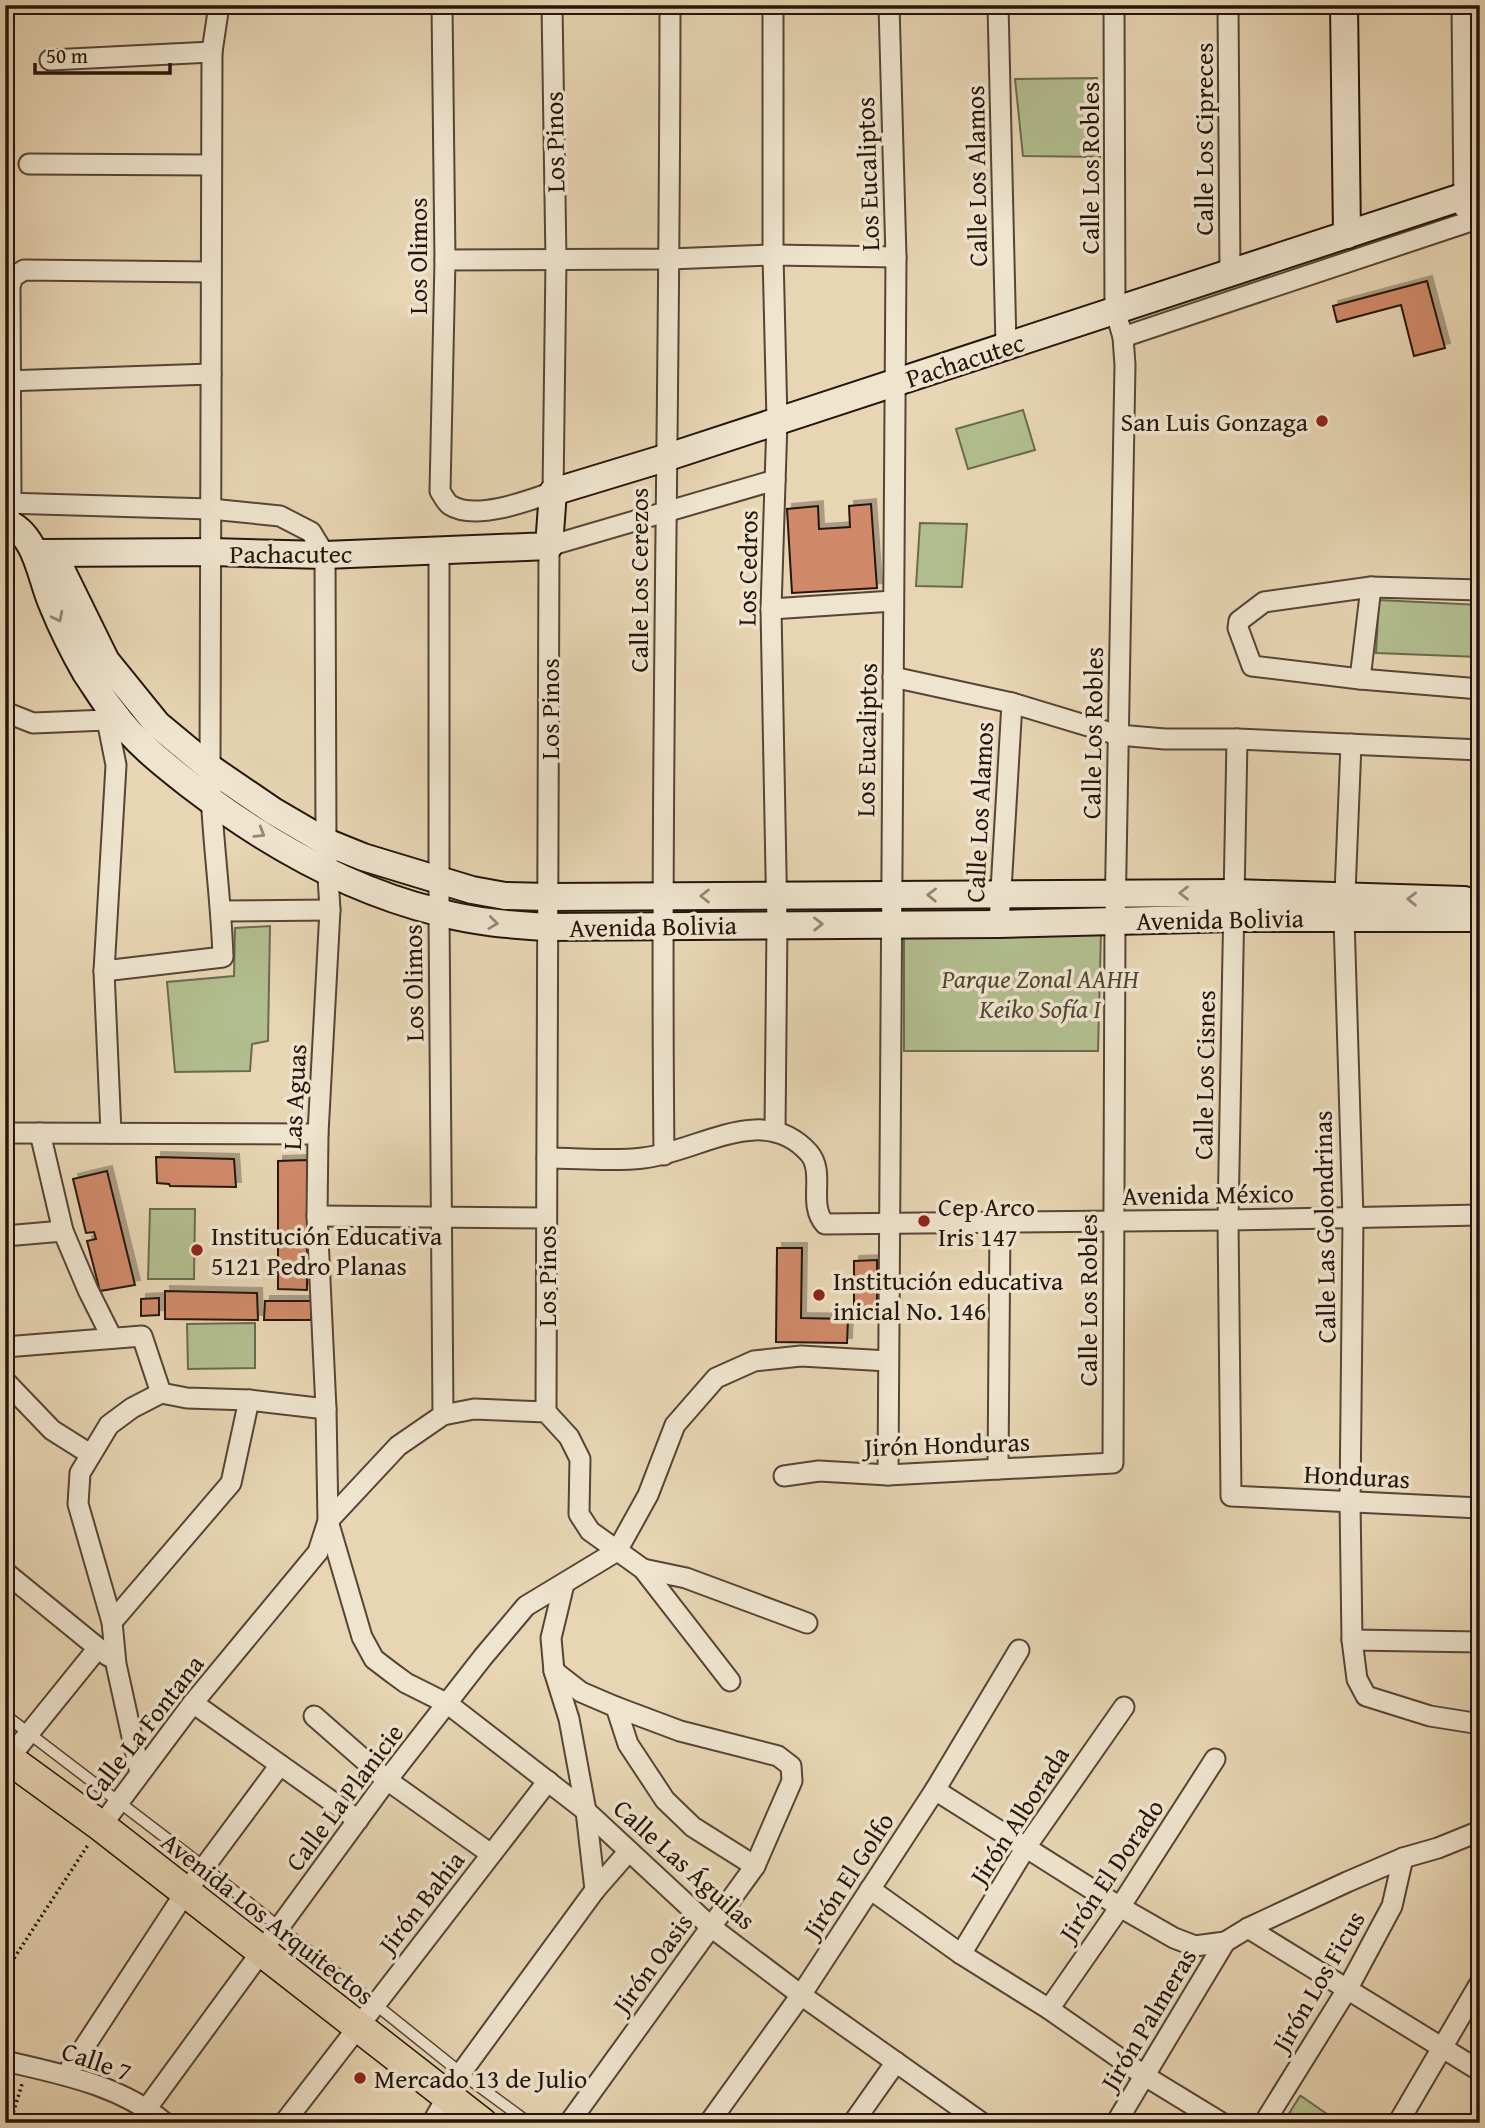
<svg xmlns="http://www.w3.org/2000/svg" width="1485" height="2128" viewBox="0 0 1485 2128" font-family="'Gentium Book Plus',serif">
<defs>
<filter id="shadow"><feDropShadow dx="5" dy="-5" stdDeviation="0" flood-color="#0004"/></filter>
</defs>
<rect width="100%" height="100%" fill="#e7d5b3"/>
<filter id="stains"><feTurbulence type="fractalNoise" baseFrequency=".00286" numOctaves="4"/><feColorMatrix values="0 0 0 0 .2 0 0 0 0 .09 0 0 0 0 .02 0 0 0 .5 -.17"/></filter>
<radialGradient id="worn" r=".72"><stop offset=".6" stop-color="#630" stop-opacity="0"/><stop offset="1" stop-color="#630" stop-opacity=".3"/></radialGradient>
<g fill="#b2be8f" stroke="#6c6a4e" stroke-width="2">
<polygon points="1097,78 1100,157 1023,156 1015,79"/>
<polygon points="1023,410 1035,450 968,469 956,429"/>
<polygon points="920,523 967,524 962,587 916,586"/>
<polygon points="1379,600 1480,605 1480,657 1376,653"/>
<polygon points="270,926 268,1041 252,1044 250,1071 175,1072 167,982 234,976 235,928"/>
<polygon points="1101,932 1098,1051 904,1051 904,936"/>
<polygon points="150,1209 195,1209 194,1279 148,1279"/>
<polygon points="255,1323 255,1368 188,1369 187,1324"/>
<polygon points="1300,2096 1301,2096 1340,2123 1283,2123"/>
</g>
<g fill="#d08a6a" stroke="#25150c" stroke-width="2" filter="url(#shadow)">
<polygon points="1427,281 1445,348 1414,356 1401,305 1337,322 1333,306"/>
<polygon points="871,504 877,588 792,593 787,509 818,506 819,529 850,527 849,506"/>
<polygon points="156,1157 234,1159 236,1187 170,1186 169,1184 157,1183"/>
<polygon points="307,1160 307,1290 278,1289 278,1161"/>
<polygon points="107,1171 135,1285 100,1291 87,1241 96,1239 94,1232 86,1233 73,1179"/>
<polygon points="777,1248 802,1248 801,1318 848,1319 847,1343 776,1342"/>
<polygon points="877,1260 877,1310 854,1309 854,1261"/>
<polygon points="165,1291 257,1293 258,1320 165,1319"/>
<polygon points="159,1298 159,1315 141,1316 141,1299"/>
<polygon points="265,1301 311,1301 311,1320 264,1320"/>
</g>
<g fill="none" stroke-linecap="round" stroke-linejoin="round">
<defs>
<polyline id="lane" points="5,1715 204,1867 461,2073 529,2123"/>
<g id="street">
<path d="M442 5 445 260 440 491C443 496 446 502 450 505 475 521 528 501 553 492L556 260 552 5"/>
<polyline points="773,5 773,255 777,421 771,609 777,924 775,1132"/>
<polyline points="998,5 1006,346"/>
<polyline points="1228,5 1230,273"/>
<polyline points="1462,5 1464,208"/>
<polyline points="50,60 212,52"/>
<polyline points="29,164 211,165"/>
<polyline points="445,260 670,259 773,255 896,257"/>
<polyline points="1123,337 1480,218"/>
<polyline points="5,381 211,374"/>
<polyline points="5,503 211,509 280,516 311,532 325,555 326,842 330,910 318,1134 317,1216 326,1409 328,1521 362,1637 374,1659 391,1672 406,1683 448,1704 586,1811 711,1927 801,1995 982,2123"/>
<polyline points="9,513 11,503 10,286 13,277 24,270 211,272"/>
<polyline points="439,550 439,913 443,1415"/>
<polyline points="1480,590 1371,587 1264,602 1239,621 1238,628 1252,666 1360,679 1480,689"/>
<polyline points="771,609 893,601"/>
<polyline points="893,677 1012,703 1118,735 1165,739 1237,739 1480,750"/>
<polyline points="1360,679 1371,587"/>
<polyline points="5,712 33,723 107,720"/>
<polyline points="1237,739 1228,1220 1231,1496 1480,1508"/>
<polyline points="1351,744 1344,918 1353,1218 1350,1502 1352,1640 1357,1679 1366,1696 1430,1716 1480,1724"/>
<polyline points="222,911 330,910"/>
<polyline points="999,924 1012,703"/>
<path d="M104 971 223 957C221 894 211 831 210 768L212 52 219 5"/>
<polyline points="5,1133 318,1134"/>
<polyline points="40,1133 63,1231 88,1290 112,1338"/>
<polyline points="111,1133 104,971 116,765 107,720 113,713"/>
<path d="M664 1155C660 772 670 389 670 5"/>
<path d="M547 1158C578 1158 612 1162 643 1158 698 1152 763 1101 809 1153 826 1173 807 1204 825 1224L1228 1220 1480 1215"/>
<polyline points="317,1216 546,1218"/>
<polyline points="5,1236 63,1231"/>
<polyline points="5,1347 142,1336 161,1393"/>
<polyline points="5,1381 52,1430 90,1454"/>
<polyline points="546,1412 549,546 775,480"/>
<polyline points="998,1469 1000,1222"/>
<polyline points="888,1475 896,257 889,5"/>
<polyline points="784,1476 819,1471 888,1475 1113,1463 1115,921 1125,365 1123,337 1115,310 1114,5"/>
<polyline points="643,1569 686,1578 807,1623"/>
<polyline points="5,1572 108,1656"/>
<polyline points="564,1584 551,1638 554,1671 569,1719 586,1811 595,1890"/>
<polyline points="112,1622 231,1483 249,1400"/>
<polyline points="1352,1640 1480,1642"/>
<polyline points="554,1671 581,1692 616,1707 680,1731 778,1756 791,1766 792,1781 755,1866 569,2123"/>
<polyline points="193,1703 358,1820"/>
<polyline points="616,1707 628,1744 665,1800 693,1827 755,1866"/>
<polyline points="314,1716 387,1780 491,1854"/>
<polyline points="5,1763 98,1648"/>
<polyline points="140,1773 116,1664 112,1622 78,1504 80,1473 109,1425 132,1408 161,1393 187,1398 249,1400 326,1409"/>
<polyline points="935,1790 1120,1907 1174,1938 1195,1946 1225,1942 1248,1928 1347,1882 1403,1858 1438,1848 1480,1831"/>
<polyline points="101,1826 193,1703 318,1552 328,1521 398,1446 443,1415 474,1409 546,1412 569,1437 580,1459 579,1514 590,1531 643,1569 730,1681"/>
<polyline points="870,1889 961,1954 1049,2009 1145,2076 1222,2123"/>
<polyline points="1248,1928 1480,2071"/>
<polyline points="961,1954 1026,1847 1124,1707"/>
<polyline points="1049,2009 1120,1907 1215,1759"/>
<path d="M5 2061C61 2074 120 2085 165 2123"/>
<polyline points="66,2075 185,1893 280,1765"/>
<polyline points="147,2108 387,1780 483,1657 526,1606 617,1551 648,1495 675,1425 716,1378 754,1361 801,1356 888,1361"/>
<polyline points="284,2123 548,1781"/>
<polyline points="432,2123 461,2073 595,1890 629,1851"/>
<polyline points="709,2123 801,1995 935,1790 1019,1650"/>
<polyline points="853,2123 896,2062"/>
<polyline points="1116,2123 1225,1942"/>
<polyline points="1264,2123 1348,1988 1392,1906 1403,1858"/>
<polyline points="1398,2123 1480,1983"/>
</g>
<g id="secondary">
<polyline points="1344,5 1347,235"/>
<path d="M5 522C38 534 40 578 53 606 62 628 74 652 86 673 95 686 103 700 113 712 134 741 162 763 190 785 263 841 348 890 438 912 475 922 511 925 548 927L999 924 1234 918H1480"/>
<polyline points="40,553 211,552 325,555 549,546 553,492 665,458 1480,191"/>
<polyline points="53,553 106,661 157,724 210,768 273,811 326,842 363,857 472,890 505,896 548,897 1234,893 1464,900"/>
</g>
<polyline id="primary" points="5,1756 101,1826 482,2123"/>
</defs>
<use href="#lane" stroke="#564536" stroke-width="13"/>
<use href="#street" stroke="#564536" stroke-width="23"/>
<use href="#secondary" stroke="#25150c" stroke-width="30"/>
<use href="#primary" stroke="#25150c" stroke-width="33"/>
<g stroke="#25150c" stroke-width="3.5" stroke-dasharray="2 3.5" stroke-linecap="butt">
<polyline points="5,1972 88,1845"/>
<polyline points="10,2123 23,2081"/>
</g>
<use href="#lane" stroke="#efe4ce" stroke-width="10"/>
<use href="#street" stroke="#efe4ce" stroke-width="19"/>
<use href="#secondary" stroke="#efe4ce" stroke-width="26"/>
<use href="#primary" stroke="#e7d5b3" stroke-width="30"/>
</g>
<defs><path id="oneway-chevron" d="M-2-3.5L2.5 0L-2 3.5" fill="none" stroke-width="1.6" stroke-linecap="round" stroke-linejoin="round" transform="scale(1.75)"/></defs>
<g stroke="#948777">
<use href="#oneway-chevron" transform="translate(58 617) rotate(63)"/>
<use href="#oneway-chevron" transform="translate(260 833) rotate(32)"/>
<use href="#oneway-chevron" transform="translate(1184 893) rotate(180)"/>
<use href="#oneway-chevron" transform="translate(932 895) rotate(-179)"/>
<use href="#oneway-chevron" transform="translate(705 896) rotate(180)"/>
<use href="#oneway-chevron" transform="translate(1412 899) rotate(-179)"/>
<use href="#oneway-chevron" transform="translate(493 923) rotate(7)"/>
<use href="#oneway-chevron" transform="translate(818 924) rotate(-1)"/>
</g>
<g fill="#8f2418" stroke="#efe4ce" stroke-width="2.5">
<circle cx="1322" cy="421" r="7"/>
<circle cx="924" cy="1221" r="7"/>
<circle cx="197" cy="1250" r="7"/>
<circle cx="819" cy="1295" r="7"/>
<circle cx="360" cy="2078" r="7"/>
</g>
<g text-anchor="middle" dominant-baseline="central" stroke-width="7" stroke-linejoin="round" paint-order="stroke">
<g font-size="26" fill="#25150c" stroke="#efe4ce">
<text transform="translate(1203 139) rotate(-90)">Calle Los Cipreces</text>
<text transform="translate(554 142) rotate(-91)">Los Pinos</text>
<text transform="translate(1089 168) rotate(-90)">Calle Los Robles</text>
<text transform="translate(867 174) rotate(-92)">Los Eucaliptos</text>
<text transform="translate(976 176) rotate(-91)">Calle Los Alamos</text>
<text transform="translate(417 256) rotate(-90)">Los Olimos</text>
<text transform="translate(965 360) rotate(-18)">Pachacutec</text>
<text x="291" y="553">Pachacutec</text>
<text transform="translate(747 568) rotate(-89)">Los Cedros</text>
<text transform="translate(638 580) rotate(-90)">Calle Los Cerezos</text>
<text transform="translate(549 709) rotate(-90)">Los Pinos</text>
<text transform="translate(1092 733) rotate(-89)">Calle Los Robles</text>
<text transform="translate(866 740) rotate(-89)">Los Eucaliptos</text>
<text transform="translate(979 812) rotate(-87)">Calle Los Alamos</text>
<text transform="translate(1220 919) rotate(-1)">Avenida Bolivia</text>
<text transform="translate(653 926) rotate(-1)">Avenida Bolivia</text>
<text transform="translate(413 983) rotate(-91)">Los Olimos</text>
<text transform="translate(1204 1075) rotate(-89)">Calle Los Cisnes</text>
<text transform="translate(294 1097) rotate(-87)">Las Aguas</text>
<text transform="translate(1208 1194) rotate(-1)">Avenida México</text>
<text transform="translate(1324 1227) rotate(-91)">Calle Las Golondrinas</text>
<text transform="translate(546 1276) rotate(-90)">Los Pinos</text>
<text transform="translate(1087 1300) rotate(-90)">Calle Los Robles</text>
<text transform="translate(947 1444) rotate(-2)">Jirón Honduras</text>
<text transform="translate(1357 1476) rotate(3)">Honduras</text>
<text transform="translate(143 1728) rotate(-52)">Calle La Fontana</text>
<text transform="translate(344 1797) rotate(-53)">Calle La Planicie</text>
<text transform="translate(1019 1815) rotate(-57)">Jirón Alborada</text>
<text transform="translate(685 1864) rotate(42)">Calle Las Águilas</text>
<text transform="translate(1111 1870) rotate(-56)">Jirón El Dorado</text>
<text transform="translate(848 1875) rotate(-57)">Jirón El Golfo</text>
<text transform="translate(421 1902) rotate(-52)">Jirón Bahia</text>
<text transform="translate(268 1918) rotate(38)">Avenida Los Arquitectos</text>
<text transform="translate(652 1963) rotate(-54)">Jirón Oasis</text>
<text transform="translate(1318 1981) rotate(-60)">Jirón Los Ficus</text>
<text transform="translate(1148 2019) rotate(-59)">Jirón Palmeras</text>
<text transform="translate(97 2061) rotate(19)">Calle 7</text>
</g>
<g font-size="26" fill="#25150c" stroke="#efe4ce" text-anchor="start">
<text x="1308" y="421" text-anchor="end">San Luis Gonzaga</text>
<text x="938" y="1206">Cep Arco<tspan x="938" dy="30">Iris 147</tspan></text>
<text x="211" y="1235">Institución Educativa<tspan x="211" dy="30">5121 Pedro Planas</tspan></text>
<text x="833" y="1280">Institución educativa<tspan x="833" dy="30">inicial No. 146</tspan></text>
<text x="374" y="2078">Mercado 13 de Julio</text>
</g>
<g font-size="26" font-style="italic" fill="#4f4833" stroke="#efe4ce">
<text x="1040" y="978">Parque Zonal AAHH<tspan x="1040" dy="30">Keiko Sofía I</tspan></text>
</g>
</g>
<rect width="1485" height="2128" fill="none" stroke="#e7d5b3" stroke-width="28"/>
<rect x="7" y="7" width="1471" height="2114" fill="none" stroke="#25150c" stroke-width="3.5"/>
<rect x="14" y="14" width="1457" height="2100" fill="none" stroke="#25150c" stroke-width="2"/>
<path d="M35 63v10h135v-10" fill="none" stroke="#25150c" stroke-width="3.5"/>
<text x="46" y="63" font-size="21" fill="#25150c" stroke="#efe4ce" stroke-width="5" paint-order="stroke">50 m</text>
<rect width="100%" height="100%" filter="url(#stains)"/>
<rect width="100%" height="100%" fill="url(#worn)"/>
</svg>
